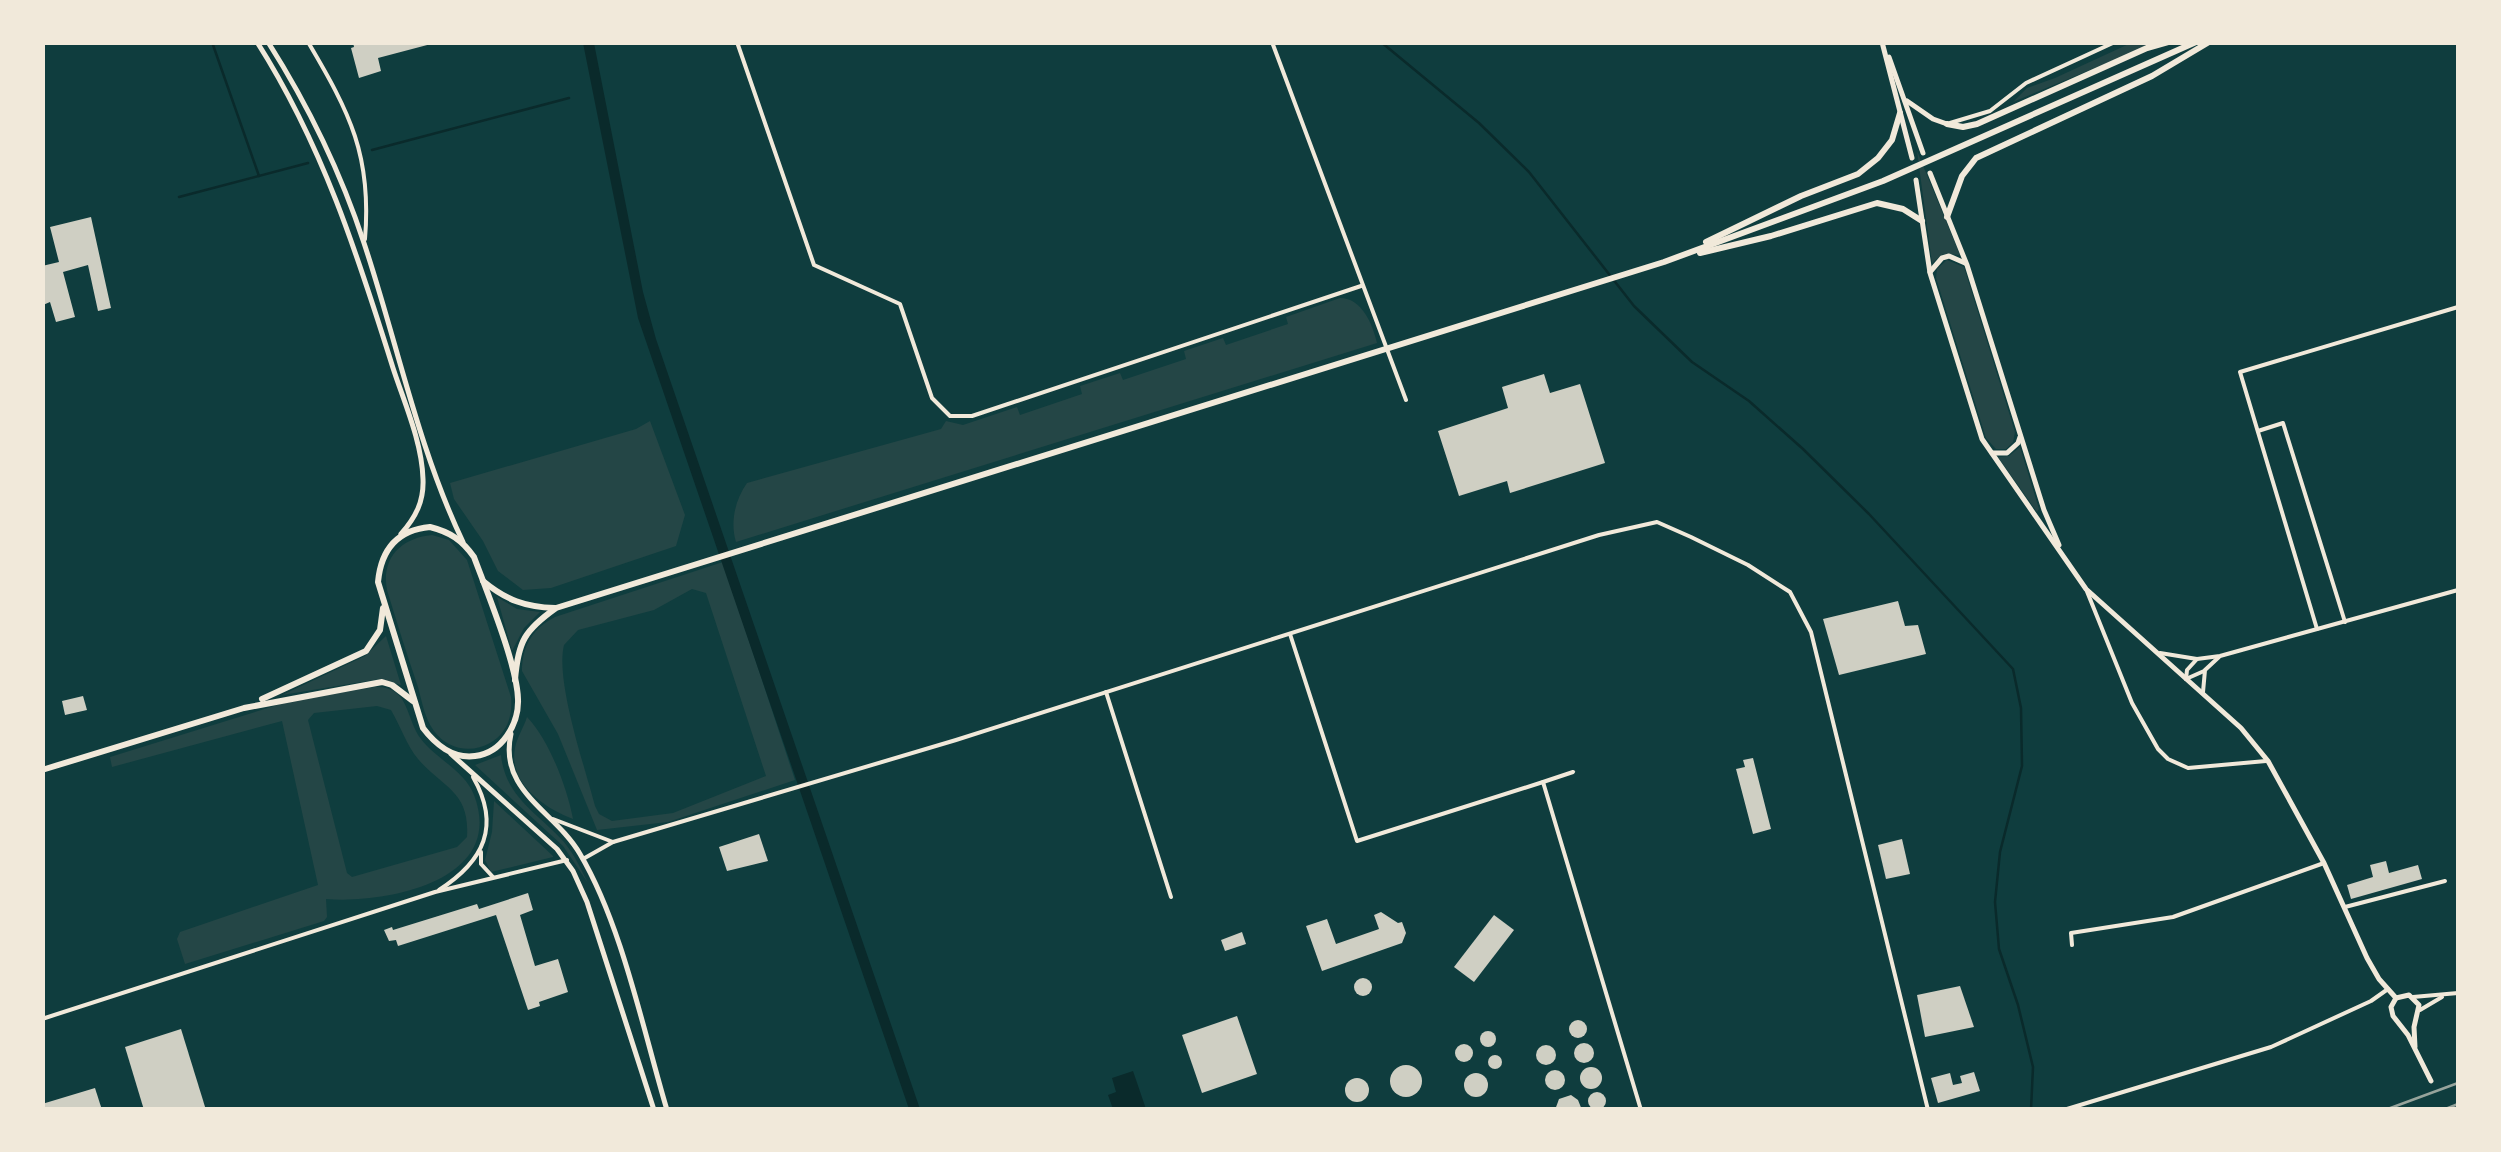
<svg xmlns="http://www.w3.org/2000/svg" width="2501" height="1152" viewBox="0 0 2501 1152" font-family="'Zilla Slab',serif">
<rect width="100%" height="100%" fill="#0f3d3e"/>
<g fill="#244646" fill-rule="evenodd">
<polygon points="2131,43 2155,43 2013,102 2027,88 2055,78"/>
<polygon points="1917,151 1960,255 1943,254 1932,263"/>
<polygon points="1947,260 1964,267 2015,432 2013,442 2006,449 1996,449 1986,438 1936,278 1937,269"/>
<path d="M1340 298C1362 298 1373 325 1377 343L736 542C730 522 735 500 747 483L941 429 946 421 963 425 1017 407 1020 415 1082 394 1080 386 1120 373 1123 380 1186 359 1184 351 1223 338 1226 345 1288 324 1286 317Z"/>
<polygon points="650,421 685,515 676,546 551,588 523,590 498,571 483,541 454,499 450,483 636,429"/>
<polygon points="2020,447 2039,509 2037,512 1998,457 2009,456"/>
<path d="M432 535 449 540 467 560 511 697C513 716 507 733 490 743 471 754 447 749 434 731 425 719 422 702 418 687 407 655 397 623 387 590 381 558 401 538 432 535Z"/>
<path d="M723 562 795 780 668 822 597 830 558 734 522 671C522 646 533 628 555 617ZM692 589 706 593 766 776 673 813 612 821 599 814 595 806C585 767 555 681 564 645L578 630 654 610Z"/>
<polygon points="497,597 517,609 540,612 524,628 512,651"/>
<polygon points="386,636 401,685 380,679 282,695 365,656"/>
<path d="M374 687C410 685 405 718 421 739 436 759 465 771 474 795 507 881 386 904 326 899L327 917 324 921 185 964 177 939 180 932 318 885 282 721 112 767 110 757 287 702ZM377 706 391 710C400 725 407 746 418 759 443 788 470 791 467 837L457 847 352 877 347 873 308 720 314 713Z"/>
<path d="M527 717C549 740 567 787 573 819 544 808 508 783 515 748 517 737 524 727 527 717Z"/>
<path d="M501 755C505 797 538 813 564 842 574 854 581 869 588 883L563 846 475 765Z"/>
<polygon points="494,801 553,856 553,857 491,872 485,860 492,832"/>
</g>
<g fill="#0a2a2b">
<polygon points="583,43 594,43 643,292 656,339 920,1109 909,1109 638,318"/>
<polygon points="1133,1071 1146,1109 1113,1109 1108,1095 1116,1092 1112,1078"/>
</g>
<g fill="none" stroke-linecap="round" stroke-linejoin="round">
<g stroke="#0a2a2b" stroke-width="2.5">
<polyline points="212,42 259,176"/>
<polyline points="1381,42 1479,123 1529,172 1634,306 1692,362 1749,401 1803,449 1869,514 2013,669 2021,708 2022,766 2000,852 1995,902 1999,949 2018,1005 2033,1067 2031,1110"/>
<polyline points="372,150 569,98"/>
<polyline points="179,197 308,163"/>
</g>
</g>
<g fill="#cfcfc3">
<polygon points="353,42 431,42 431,44 378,58 381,71 359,78 351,48 354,47"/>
<polygon points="91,217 111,308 98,311 88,265 63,272 75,317 56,322 50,302 43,305 42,302 42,283 45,283 42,266 59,262 50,227"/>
<polygon points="1544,374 1550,393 1580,384 1605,463 1510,493 1507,481 1459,496 1438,431 1508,408 1502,387"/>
<polygon points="1898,601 1905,626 1918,625 1926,654 1839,675 1823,619"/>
<polygon points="83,696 87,710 65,715 62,701"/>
<polygon points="1753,758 1771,829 1753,834 1736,769 1745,767 1743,760"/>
<polygon points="759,834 768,861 727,871 719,847"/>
<polygon points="1902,839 1910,874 1886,879 1878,845"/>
<polygon points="2386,861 2389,873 2418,865 2422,879 2351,899 2347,885 2373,877 2370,865"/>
<polygon points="528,893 533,910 520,915 535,966 558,959 568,992 539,1002 540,1006 528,1010 496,915 398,946 396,940 389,941 384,930 392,927 393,930 477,904 479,909"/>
<polygon points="1381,912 1398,923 1402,922 1406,933 1402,943 1322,971 1306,926 1327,919 1336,944 1379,929 1374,915"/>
<polygon points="1494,915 1514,930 1474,982 1454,967"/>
<polygon points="1242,932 1246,944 1225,951 1221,940"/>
<circle cx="1363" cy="987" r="9"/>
<polygon points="1960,986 1974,1027 1925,1037 1917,995"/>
<polygon points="1237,1016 1257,1074 1202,1093 1182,1035"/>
<circle cx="1578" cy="1029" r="9"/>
<polygon points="181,1029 206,1110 144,1110 125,1047"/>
<circle cx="1488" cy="1039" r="8"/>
<circle cx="1584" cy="1053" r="10"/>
<circle cx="1464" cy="1053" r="9"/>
<circle cx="1546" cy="1055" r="10"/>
<circle cx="1495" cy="1062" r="7"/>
<circle cx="1406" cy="1081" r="16"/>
<circle cx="1591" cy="1078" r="11"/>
<circle cx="1555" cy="1080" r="10"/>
<polygon points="1974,1072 1980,1091 1938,1103 1931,1078 1950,1073 1953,1085 1962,1083 1960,1076"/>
<circle cx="1476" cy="1085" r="12"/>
<circle cx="1357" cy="1090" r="12"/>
<polygon points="95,1088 102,1110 42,1110 42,1104"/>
<circle cx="1597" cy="1101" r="9"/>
<polygon points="1571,1095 1578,1100 1582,1110 1555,1110 1559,1099"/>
</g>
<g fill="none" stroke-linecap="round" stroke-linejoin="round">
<g stroke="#f1e9da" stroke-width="4">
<path d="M308 42C350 113 372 156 365 239"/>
<polyline points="737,42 814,265 900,304 932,398 950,416 972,416 1361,286"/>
<polyline points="1272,42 1406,400"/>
<polyline points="1950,123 1990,111 2026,83 2115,42"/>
<polyline points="2258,431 2283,423 2345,622"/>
<polyline points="2086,589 2132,703 2158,749 2168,759 2188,768 2266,761"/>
<polyline points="2317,629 2240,372 2458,307"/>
<polyline points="1290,634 1357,841 1543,782 1641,1110"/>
<polyline points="2160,653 2197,659 2220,656 2458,590"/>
<polyline points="2186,679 2187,670 2197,659"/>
<polyline points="2186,679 2204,671"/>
<polyline points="1106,692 1171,897"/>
<polyline points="2203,692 2205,670 2219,657"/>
<polyline points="1543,782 1573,772"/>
<polyline points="553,819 613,842"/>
<polyline points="481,852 481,864 493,877"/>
<polyline points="583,859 613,842 956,740 1599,535 1657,522 1691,537 1748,565 1790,592 1811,632 1928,1110"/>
<path d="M439 890C484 861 501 826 473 777"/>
<polyline points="2345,907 2445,881"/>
<polyline points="2072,945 2071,933 2173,917 2324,863"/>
<polyline points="2413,997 2458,993"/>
<polyline points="2420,1010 2442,997"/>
<polyline points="42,1019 435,892 567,860"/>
<polyline points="2067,1109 2271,1047 2371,1001 2388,989"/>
</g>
<g stroke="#f1e9da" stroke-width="5">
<polyline points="1882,42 1912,158"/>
<polyline points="1889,57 1923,153"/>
<polyline points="1907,101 1933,119 1947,124"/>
<polyline points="1930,173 1967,265 2044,510 2059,545"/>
<polyline points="1916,180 1930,273 1982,439 2086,589 2241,728 2268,761 2324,863 2367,958 2379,979 2396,998"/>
<polyline points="1930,272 1942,258 1949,256 1965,263"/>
<polyline points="1992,453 2007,453 2018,443 2020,437"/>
<polyline points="2396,998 2391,1007 2393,1016 2408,1035 2431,1081"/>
<polyline points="2396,998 2409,995 2419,1005 2414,1027 2415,1047"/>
</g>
<g stroke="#f1e9da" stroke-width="5">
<path d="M257 42C322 144 357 253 393 368 404 402 422 442 423 479 424 501 416 517 401 534"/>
<path d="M268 42C308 105 341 173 364 243 397 342 418 448 463 542"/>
<path d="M511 734C498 791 555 811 580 854 622 925 643 1030 667 1110"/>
<polyline points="451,754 557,849 573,871 587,902 654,1110"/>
</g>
<g stroke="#f1e9da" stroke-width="6">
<path d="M430 527C450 532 462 540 474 557 487 592 517 665 518 699 519 724 502 753 475 756 453 759 435 744 423 728L378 582C381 550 397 530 430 527Z"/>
<polyline points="262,699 366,651 380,630 383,608"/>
<polyline points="42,770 244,708 382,682 392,685 413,701"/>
</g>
<g stroke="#f1e9da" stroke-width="6">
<polyline points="1947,124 1963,127 1977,124 2147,48 2168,42"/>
<polyline points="1947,217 1962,176 1976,158 2152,76 2209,42"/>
<polyline points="1706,242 1801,196 1858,174 1878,158 1892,140 1900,113"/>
<polyline points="1700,253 1771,236 1877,203 1903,209 1922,221"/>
<path d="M483 581C506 600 525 607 555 608"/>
<path d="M515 680C518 641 525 630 556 608L1664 262 1883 181 2196 42"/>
</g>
<g stroke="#97a49c" stroke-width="2.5">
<polyline points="2385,1110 2458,1083"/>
<polyline points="2443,1110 2458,1104"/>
</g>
</g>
<rect width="2501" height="1152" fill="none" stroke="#f1e9da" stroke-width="90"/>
</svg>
